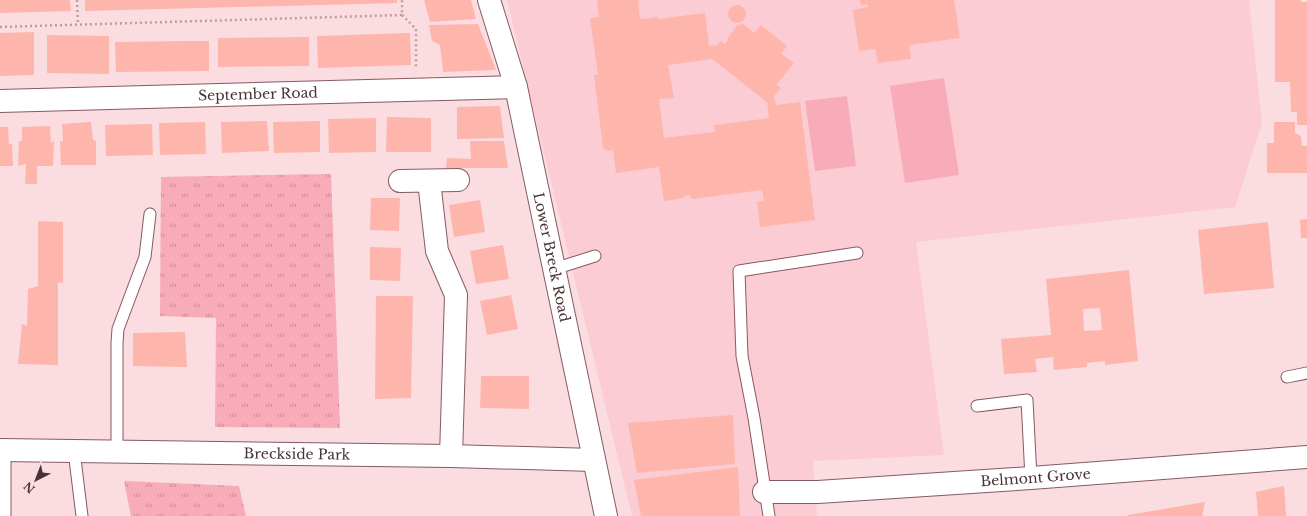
<svg xmlns="http://www.w3.org/2000/svg" width="1307" height="516" viewBox="0 0 1307 516" font-family="'Libre Baskerville',serif">
<defs>
<pattern id="grass-tufts" width="24" height="20" patternUnits="userSpaceOnUse"><rect width="24" height="20" fill="#f8abb9"/><path d="M3 7l-1-3M5 7V3M7 7l1-3M15 17l-1-3M17 17v-4M19 17l1-3" fill="none" stroke="#cb8c97"/></pattern>
</defs>
<rect width="100%" height="100%" fill="#fbdce1"/>
<polygon fill="#fbccd4" points="507,0 1249,0 1262,123 1235,207 916,242 944,455 813,461 817,516 632,516"/>
<g fill="url(#grass-tufts)">
<polygon points="331,174 340,428 215,427 216,318 160,316 161,177"/>
<polygon points="124,481 239,486 246,516 131,516"/>
</g>
<g fill="#f8abb9">
<polygon points="944,78 959,175 905,183 890,86"/>
<polygon points="847,96 856,166 815,171 805,101"/>
</g>
<g fill="#feb5ac" fill-rule="evenodd">
<polygon points="0,0 70,0 71,11 0,13"/>
<polygon points="85,0 397,0 397,3 85,11"/>
<polygon points="424,0 471,0 476,19 430,22"/>
<path d="M597 0H638L640 19 658 17V19L705 13 709 46 717 45 721 41 725 44 728 40 727 39 738 24 740 26 742 23 754 33 761 25 787 46 781 54 794 63 776 85 781 88 774 96 776 105 800 102 815 220 760 227 757 202 764 201 762 190 692 199 690 195 684 196V198L664 201 659 167 616 173 613 149 610 151 606 150 603 148 602 143V139L594 75H598L590 18 599 17ZM712 59 767 102 769 118 714 125 715 132 664 138 659 99 674 98 668 65Z"/>
<polygon points="860,0 954,0 960,38 909,45 911,59 878,63 875,49 859,51 853,10 868,7 868,4 861,5"/>
<polygon points="1275,0 1301,0 1301,2 1307,2 1307,125 1297,125 1297,112 1291,112 1290,82 1275,82"/>
<circle cx="737" cy="14" r="9"/>
<polygon points="478,24 496,70 443,72 440,45 432,41 429,25"/>
<polygon points="34,32 34,75 0,76 0,33"/>
<polygon points="410,33 411,65 318,68 317,36"/>
<polygon points="47,35 109,36 109,74 47,73"/>
<polygon points="309,37 309,66 218,67 218,38"/>
<polygon points="186,41 209,41 209,71 116,72 115,42"/>
<polygon points="500,106 504,138 457,139 457,107"/>
<polygon points="387,117 431,118 431,152 386,152"/>
<polygon points="376,118 376,152 329,153 328,119"/>
<polygon points="267,121 269,151 222,153 221,122"/>
<polygon points="320,121 320,152 274,153 273,122"/>
<polygon points="91,122 93,140 96,141 96,165 61,165 60,141 63,141 62,124"/>
<polygon points="205,122 206,154 160,155 159,123"/>
<polygon points="1274,122 1295,122 1295,133 1301,136 1302,146 1307,146 1307,173 1267,173 1267,143 1274,143"/>
<polygon points="152,124 153,155 106,156 105,125"/>
<polygon points="50,126 51,143 54,141 53,166 37,166 37,184 25,184 26,164 18,166 19,141 22,141 22,127"/>
<polygon points="0,127 8,127 9,144 12,144 13,166 0,166"/>
<polygon points="470,141 504,141 508,168 446,168 447,158 471,159"/>
<polygon points="371,198 400,198 399,231 370,230"/>
<polygon points="480,200 485,232 454,237 449,205"/>
<polygon points="1307,219 1307,238 1301,238 1300,220"/>
<polygon points="38,221 63,222 63,283 58,282 58,365 18,364 22,324 27,326 28,289 38,286"/>
<polygon points="1268,222 1274,288 1204,294 1198,230"/>
<polygon points="503,245 509,279 476,284 470,251"/>
<polygon points="370,247 401,248 400,281 370,280"/>
<path d="M1129 270 1138 361 1105 365V361L1087 363V367L1054 370 1053 357 1035 359 1037 372 1004 374 1001 339 1051 335 1046 279ZM1100 308 1102 330 1084 331 1083 309Z"/>
<polygon points="511,295 518,329 487,335 480,301"/>
<polygon points="376,296 413,296 411,398 375,399"/>
<polygon points="185,332 187,367 133,366 133,333"/>
<polygon points="481,376 529,376 529,409 480,408"/>
<polygon points="733,415 735,464 637,473 628,423"/>
<polygon points="738,467 740,516 641,516 634,480"/>
<polygon points="1284,486 1286,516 1258,516 1256,492"/>
<polygon points="1205,502 1202,516 1128,516 1128,515"/>
</g>
<g fill="none" stroke-linecap="round" stroke-linejoin="round">
<defs>
<g id="lane">
<polyline points="554,269 595,256"/>
<polyline points="1287,377 1307,373"/>
<polyline points="977,406 1027,400 1031,478"/>
<polyline points="74,451 82,516"/>
<polyline points="117,452 117,343 118,329 145,257 150,214"/>
<polyline points="5,516 5,450"/>
<polyline points="769,516 754,418 742,356 739,271 857,253"/>
</g>
<g id="street">
<path id="s1" d="M0 101 516 87"/>
<polyline points="400,181 458,180"/>
<polyline points="429,181 437,251 456,295 451,456"/>
<path id="s2" d="M0 450 451 456 594 460"/>
<path id="s3" d="M764 492H818L1031 478 1307 457"/>
</g>
<g id="secondary">
<path id="s4" d="M489 0 516 87 606 516"/>
</g>
</defs>
<use href="#lane" stroke="#855a62" stroke-width="13"/>
<use href="#street" stroke="#855a62" stroke-width="24"/>
<use href="#secondary" stroke="#855a62" stroke-width="24"/>
<g stroke="#b99ea2" stroke-width="2.5" stroke-dasharray="2 3" stroke-linecap="butt">
<polyline points="77,0 78,25"/>
<polyline points="402,15 416,29 416,69"/>
<polyline points="0,27 402,15 402,0"/>
</g>
<use href="#lane" stroke="#fff" stroke-width="11"/>
<use href="#street" stroke="#fff" stroke-width="22"/>
<use href="#secondary" stroke="#fff" stroke-width="22"/>
</g>
<g text-anchor="middle" dominant-baseline="central" stroke-width="3" stroke-linejoin="round" paint-order="stroke">
<g font-size="14" fill="#483437" stroke="#fbdce1">
<text stroke="none"><textPath href="#s1" startOffset="258">September Road</textPath></text>
<text stroke="none"><textPath href="#s4" startOffset="265">Lower Breck Road</textPath></text>
<text stroke="none"><textPath href="#s2" startOffset="297">Breckside Park</textPath></text>
<text stroke="none"><textPath href="#s3" startOffset="272">Belmont Grove</textPath></text>
</g>
</g>
<g transform="translate(36 480) rotate(222)" stroke="#fbdce1" stroke-width="3" paint-order="stroke">
<path d="M0-3L7 15L0 10L-7 15Z" fill="#483437"/>
<text y="-6" font-size="11" font-weight="bold" text-anchor="middle" fill="#483437">N</text>
</g>
</svg>
